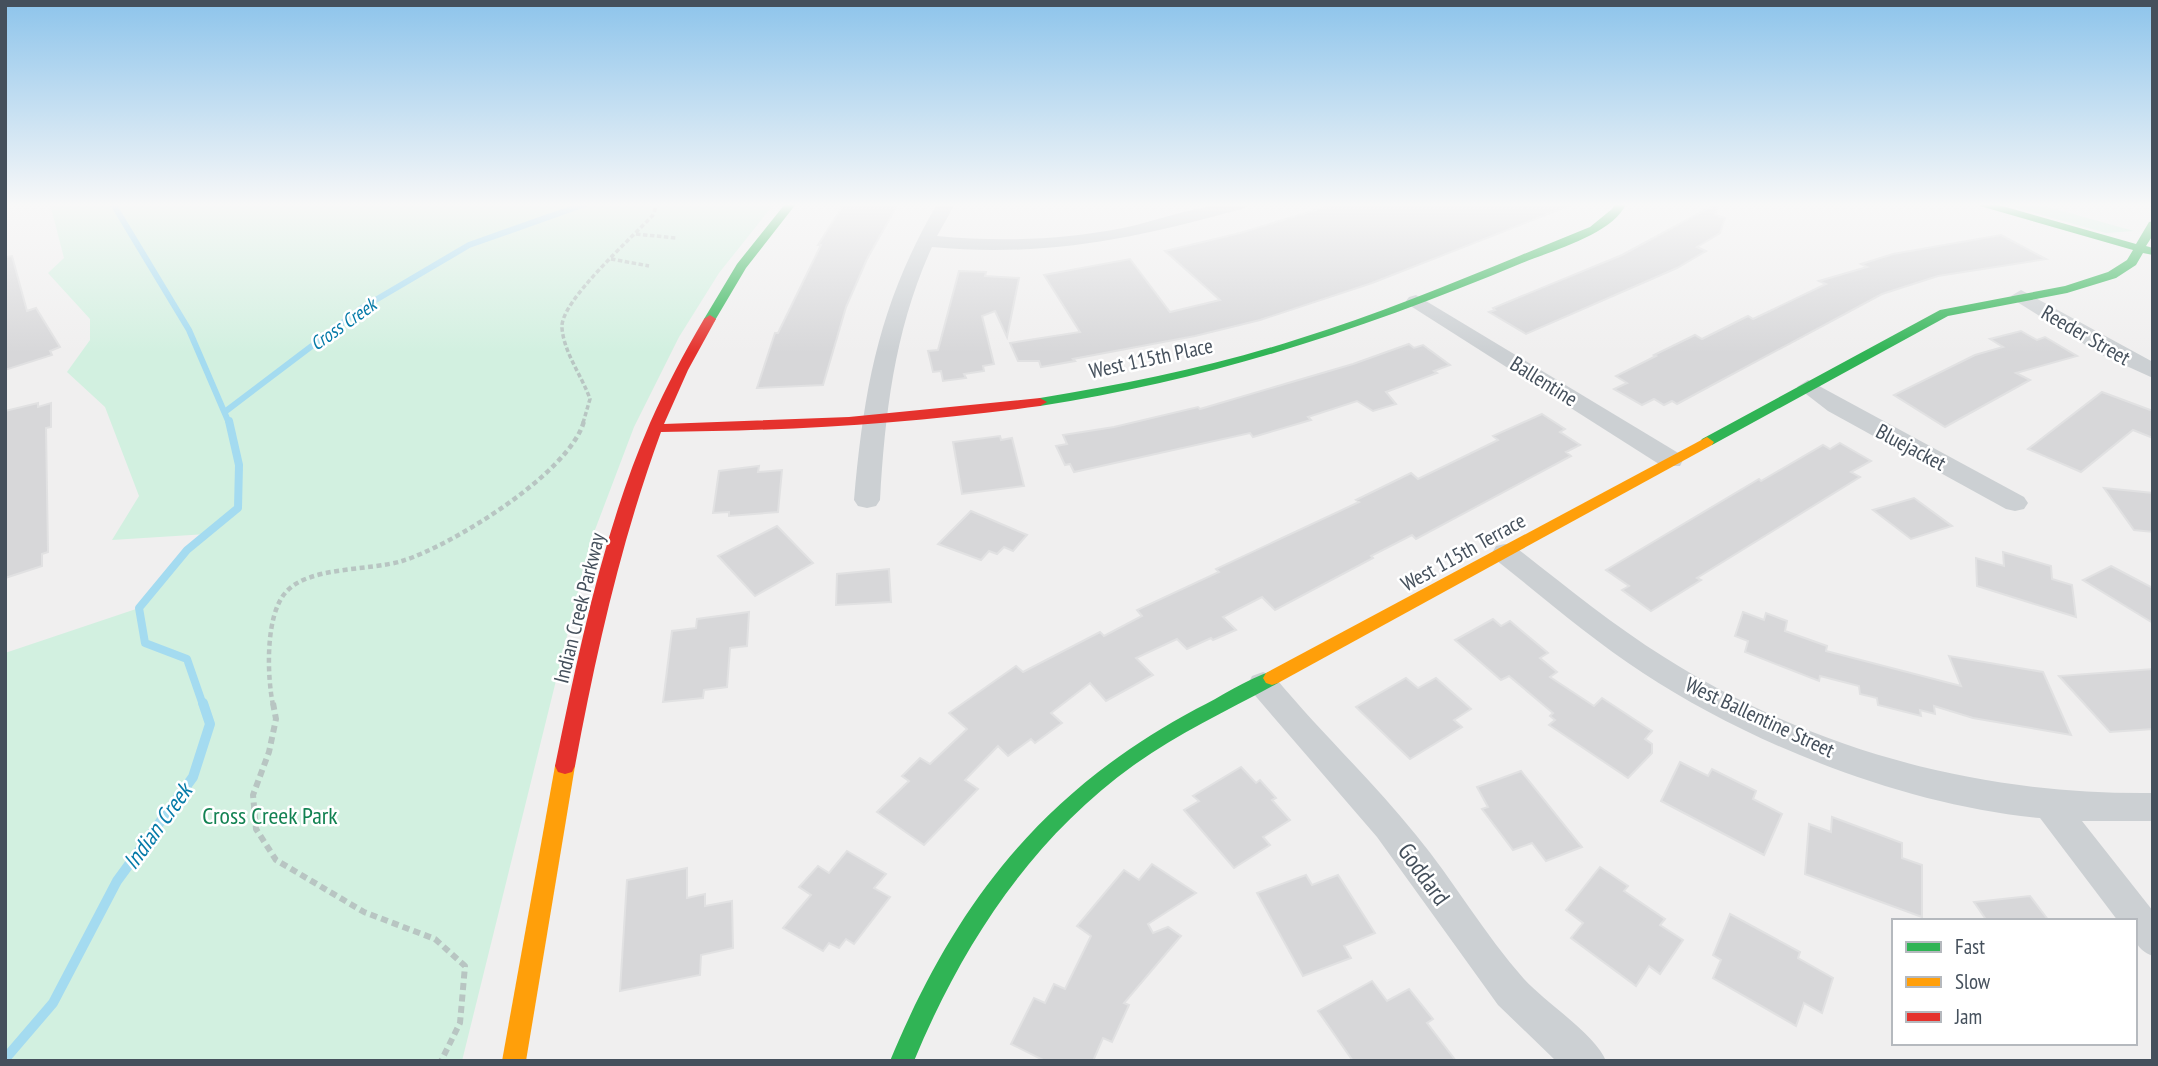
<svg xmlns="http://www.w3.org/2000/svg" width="2158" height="1066" viewBox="0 0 2158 1066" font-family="'PT Sans Narrow',sans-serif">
<rect width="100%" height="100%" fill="#f0efef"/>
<g fill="#d2f0e0">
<polygon points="50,204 774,204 719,273 679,337 634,427 590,543 462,1061 5,1061 5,653 139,608 187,550 207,534 112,540 139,496 105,407 67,372 90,340 90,319 48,273 64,258"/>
<polygon points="2003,204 2037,204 2134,231 2106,233"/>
</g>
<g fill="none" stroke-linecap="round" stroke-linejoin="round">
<g stroke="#a4dbf0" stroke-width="6">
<polyline points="113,204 189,330 229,423"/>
<polyline points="226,411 362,308 469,245 585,204"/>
</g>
<polyline stroke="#a4dbf0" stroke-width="8" points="203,705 187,659 145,643 139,608 187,550 238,508 239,465 229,421"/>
<polyline stroke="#a4dbf0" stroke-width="10" points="5,1059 53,1003 117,881 193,777 210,724 203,703"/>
</g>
<g fill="#d7d7d9" stroke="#e1e1e2" stroke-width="2">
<polygon points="844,204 898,204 867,259 846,307 823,385 757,388 775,333 778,333 821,245 818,245"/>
<polygon points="1335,204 1571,205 1372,283 1260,320 1195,336 1073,359 1075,361 1041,367 1039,361 1018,361 1010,343 1080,332 1044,275 1130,259 1170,312 1220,300 1165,251 1240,233"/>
<polygon points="1716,204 1719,204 1715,215 1725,218 1720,233 1697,247 1706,251 1677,268 1526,334 1489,312 1495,310 1493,308 1622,255"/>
<polygon points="2001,235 2046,259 1938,276 1882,294 1677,404 1672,401 1664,405 1654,399 1642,405 1614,389 1627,383 1616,376 1656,356 1654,355 1695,335 1702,339 1748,316 1753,319 1826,284 1819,281 1867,267 1861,264 1893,254"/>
<polygon points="12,256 27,311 36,308 60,347 50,351 52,355 5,370 5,257"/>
<polygon points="959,271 986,272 985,276 1019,278 1007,337 995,311 982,316 994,364 983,366 984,371 964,374 966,378 943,381 941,371 933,372 928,351 938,350"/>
<polygon points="2021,331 2037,340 2045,337 2077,356 2016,373 2030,380 1945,427 1894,395 1975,355 2003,347 1990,339"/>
<polygon points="1409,344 1414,348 1423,345 1450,365 1434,371 1437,373 1386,392 1396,404 1373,411 1357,401 1308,417 1311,420 1253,437 1250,433 1074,472 1070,464 1065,465 1056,446 1067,444 1063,435 1114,427 1198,407 1200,409 1353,364"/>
<polygon points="2102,392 2153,411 2153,438 2133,430 2081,472 2028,449"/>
<polygon points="38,403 38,407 51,403 51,427 46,428 48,552 42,554 42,566 5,578 5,411"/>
<polygon points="1542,414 1565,429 1560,432 1580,445 1566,452 1571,456 1416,539 1412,535 1371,556 1373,558 1275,610 1262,597 1223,617 1236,630 1213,640 1211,638 1187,649 1177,639 1136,658 1153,675 1106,701 1090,683 1051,713 1062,723 1035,743 1031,739 1008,756 998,746 965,780 978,789 924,845 877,812 909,781 902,776 920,758 930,764 967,729 949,713 1016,666 1023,672 1100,632 1104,636 1142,616 1137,610 1219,572 1216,569 1359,502 1356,500 1411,473 1418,479 1498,440 1493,436"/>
<polygon points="1000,436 1001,440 1012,438 1024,486 962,494 953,442"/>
<polygon points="1840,443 1871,461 1851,472 1860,477 1697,578 1701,580 1651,611 1622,590 1629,586 1606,570 1759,479 1761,481 1823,445 1830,449"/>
<polygon points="759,466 758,472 782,470 778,512 729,516 729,512 713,513 719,471"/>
<polygon points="2104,488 2153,493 2153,532 2134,530"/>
<polygon points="1914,498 1952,526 1911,539 1873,510"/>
<polygon points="971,511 1027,535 1013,551 1004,547 997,554 989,551 981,560 938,544"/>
<polygon points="777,526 813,563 755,596 718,556"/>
<polygon points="2003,552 2051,566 2052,579 2072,585 2076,617 1977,586 1976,558 2004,566"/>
<polygon points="2111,566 2153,588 2153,623 2083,580"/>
<polygon points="889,569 891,602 836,605 837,574"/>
<polygon points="749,612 747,646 730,648 727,687 704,690 703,698 663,702 672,631 696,628 697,619"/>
<polygon points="1743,612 1764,620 1766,613 1787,621 1785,631 1827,646 1826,651 1961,686 1949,656 2043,672 2071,735 1973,718 1934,706 1935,714 1920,710 1921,716 1878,705 1877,698 1860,694 1859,686 1820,676 1819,681 1745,652 1748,641 1735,636"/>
<polygon points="1493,619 1501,626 1510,621 1548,653 1540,658 1557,672 1550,677 1594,706 1602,698 1652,731 1645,739 1652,744 1652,753 1628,778 1549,725 1555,720 1550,716 1553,713 1509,676 1501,680 1455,640"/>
<polygon points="2153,669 2153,729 2110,732 2059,676"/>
<polygon points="1406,678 1418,688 1436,678 1471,709 1454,720 1462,727 1410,759 1356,707"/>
<polygon points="1680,762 1708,776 1712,769 1756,791 1753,799 1782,814 1764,855 1661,801"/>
<polygon points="1241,767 1256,783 1260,780 1276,798 1272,800 1290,820 1263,837 1270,845 1234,868 1184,810 1199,801 1193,796"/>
<polygon points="1521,771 1582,847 1546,861 1532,843 1513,850 1482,809 1488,807 1477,787"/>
<polygon points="1832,817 1902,843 1902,858 1922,865 1922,917 1805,874 1809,824 1831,832"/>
<polygon points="847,851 886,874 874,888 890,897 854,944 846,939 839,948 829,943 823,951 783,928 811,895 799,887 818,866 829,873"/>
<polygon points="1152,864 1196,893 1148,924 1153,933 1168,927 1181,936 1124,1003 1129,1005 1112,1042 1103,1038 1093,1061 1045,1061 1011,1044 1034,998 1045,1003 1054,984 1065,989 1091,936 1077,926 1124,870 1139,880"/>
<polygon points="1600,867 1628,886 1624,891 1665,919 1660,925 1683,940 1660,974 1649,966 1636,986 1571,938 1583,923 1566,910"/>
<polygon points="687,868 687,898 705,894 705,906 732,901 733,948 701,955 700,975 620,991 627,880"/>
<polygon points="1306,875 1312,885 1338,875 1375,933 1344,946 1351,958 1303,976 1257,893"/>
<polygon points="2030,896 2049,921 1987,921 1974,902"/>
<polygon points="1730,914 1800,952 1798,958 1833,978 1822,1013 1804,1003 1796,1026 1713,978 1721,960 1713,955"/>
<polygon points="1372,981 1387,1001 1409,989 1433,1019 1427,1023 1456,1061 1353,1061 1318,1011"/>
</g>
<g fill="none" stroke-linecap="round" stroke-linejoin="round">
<g stroke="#b8c5c2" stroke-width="3.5" stroke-dasharray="4.5 2.5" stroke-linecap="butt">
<polyline points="636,234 676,238"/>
<polyline points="611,259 649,266"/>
<path d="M583 423 590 399C582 376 564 353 562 328 559 302 634 236 653 215L657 204"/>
</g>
<path stroke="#b8c5c2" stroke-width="4.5" stroke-dasharray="5 3.5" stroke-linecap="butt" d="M273 705C267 676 265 615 286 592 309 566 369 571 402 561 451 546 570 473 584 421"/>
<polyline stroke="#b8c5c2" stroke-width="6" stroke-dasharray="7 4.5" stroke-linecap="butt" points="273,703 276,719 269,752 253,795 256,829 276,860 364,912 435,939 465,966 460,1023 441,1061"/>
<g fill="#ccd0d3" fill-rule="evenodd">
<path d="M937 204H955L937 236C1000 242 1061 240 1123 228 1164 219 1207 201 1248 204L1245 208C1138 238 1044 258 932 247 895 328 885 412 880 500L876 506 867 508 858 506 854 500C864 387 879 304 937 204Z"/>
<polygon points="2021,290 2153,362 2153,378 2100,354 2014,300 2011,296"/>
<polygon points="1416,295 1680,454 1683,460 1680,466 1662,466 1409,305 1406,301 1409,297"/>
<polygon points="1808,380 2024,497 2028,503 2024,509 2015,511 2006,509 1828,411 1797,387"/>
<path d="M1505 544 1514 546C1563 584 1611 624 1664 657 1811 750 1979 795 2153 793V821H2082L2153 911V956C2134 948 2135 940 2135 921H2118L2040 818C1908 806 1754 746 1643 673 1591 639 1544 598 1496 560L1492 553 1496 546Z"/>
<path d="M1263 672 1274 676C1319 731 1371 779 1416 835 1454 881 1484 934 1524 979 1546 1003 1596 1035 1606 1061H1556L1498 1005 1377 837 1252 692 1248 684 1252 676Z"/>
</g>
<g fill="#30b455" fill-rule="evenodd">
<polygon points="785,204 796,204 746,268 714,322 706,322 704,319 737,264"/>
<path d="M1615 204H1626C1613 234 1551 251 1522 263 1361 330 1213 379 1040 406L1033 402 1040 398C1127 384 1214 366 1298 339 1398 308 1493 266 1590 227L1612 209Z"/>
<polygon points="1979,204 1995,204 2136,244 2149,222 2153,221 2153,235 2146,246 2153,248 2153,255 2143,253 2136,265 2116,278 2067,293 1948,316 1712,445 1702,445 1700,442 1702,439 1940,310 2065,286 2108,272 2127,260 2133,250 1980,206"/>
<path d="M1272 671 1278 673 1281 678 1278 683C1230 709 1179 733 1134 765 1031 839 962 945 914 1061H890C956 902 1043 791 1196 709 1221 697 1246 679 1272 671Z"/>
</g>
<g fill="#ff9f0a" fill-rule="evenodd">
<polygon points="1707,437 1714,442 1712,445 1278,683 1272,685 1266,683 1263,678 1266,673"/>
<polygon points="565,758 572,760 575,766 526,1061 502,1061 555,766 558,760"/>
</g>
<path fill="#e5322d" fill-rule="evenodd" d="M710 315 716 319 688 370 664 424 849 417 1040 398 1047 402 1040 406C914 423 788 431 661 432 621 541 596 653 575 766L572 772 565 774 558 772 555 766C579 650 603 532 650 423 666 387 684 353 704 319Z"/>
</g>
<linearGradient id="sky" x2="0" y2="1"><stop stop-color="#8dc4eb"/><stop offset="0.58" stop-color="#f8f8f8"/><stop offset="1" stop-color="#f8f8f8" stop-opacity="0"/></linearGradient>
<rect width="2158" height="353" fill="url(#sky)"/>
<g text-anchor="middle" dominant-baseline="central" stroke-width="5" stroke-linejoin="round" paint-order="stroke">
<g font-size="19" font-style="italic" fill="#057aa8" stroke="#fff">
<text transform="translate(343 324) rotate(-35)">Cross Creek</text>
</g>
<g font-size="21" fill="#45505c" stroke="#fff">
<text transform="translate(2086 335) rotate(30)">Reeder Street</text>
<text transform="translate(1151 358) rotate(-12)">West 115th Place</text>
<text transform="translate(1544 381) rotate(32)">Ballentine</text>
<text transform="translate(1911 447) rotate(28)">Bluejacket</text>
<text transform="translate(1463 552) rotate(-29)">West 115th Terrace</text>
<text transform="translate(579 608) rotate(-76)">Indian Creek Parkway</text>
<text transform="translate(1760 717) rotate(25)">West Ballentine Street</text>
</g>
<g font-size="23" font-style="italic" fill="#057aa8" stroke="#fff">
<text transform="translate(157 826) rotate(-54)">Indian Creek</text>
</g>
<g font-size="24" fill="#128252" stroke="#fff">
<text x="270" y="815">Cross Creek Park</text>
</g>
<g font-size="24" fill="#45505c" stroke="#fff">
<text transform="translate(1424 874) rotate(54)">Goddard</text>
</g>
</g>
<rect width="2158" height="1066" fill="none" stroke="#45505c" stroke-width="14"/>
<rect x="1892" y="919" width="245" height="126" fill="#ffffff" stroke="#b5b9be" stroke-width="2"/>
<rect x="1906" y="942" width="35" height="10" fill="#30b455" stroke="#b5b9be" stroke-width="2"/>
<text x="1955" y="954" font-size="21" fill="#45505c">Fast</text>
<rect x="1906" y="977" width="35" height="10" fill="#ff9f0a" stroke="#b5b9be" stroke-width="2"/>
<text x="1955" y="989" font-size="21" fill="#45505c">Slow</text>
<rect x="1906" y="1012" width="35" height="10" fill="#e5322d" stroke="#b5b9be" stroke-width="2"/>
<text x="1955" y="1024" font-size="21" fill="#45505c">Jam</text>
</svg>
